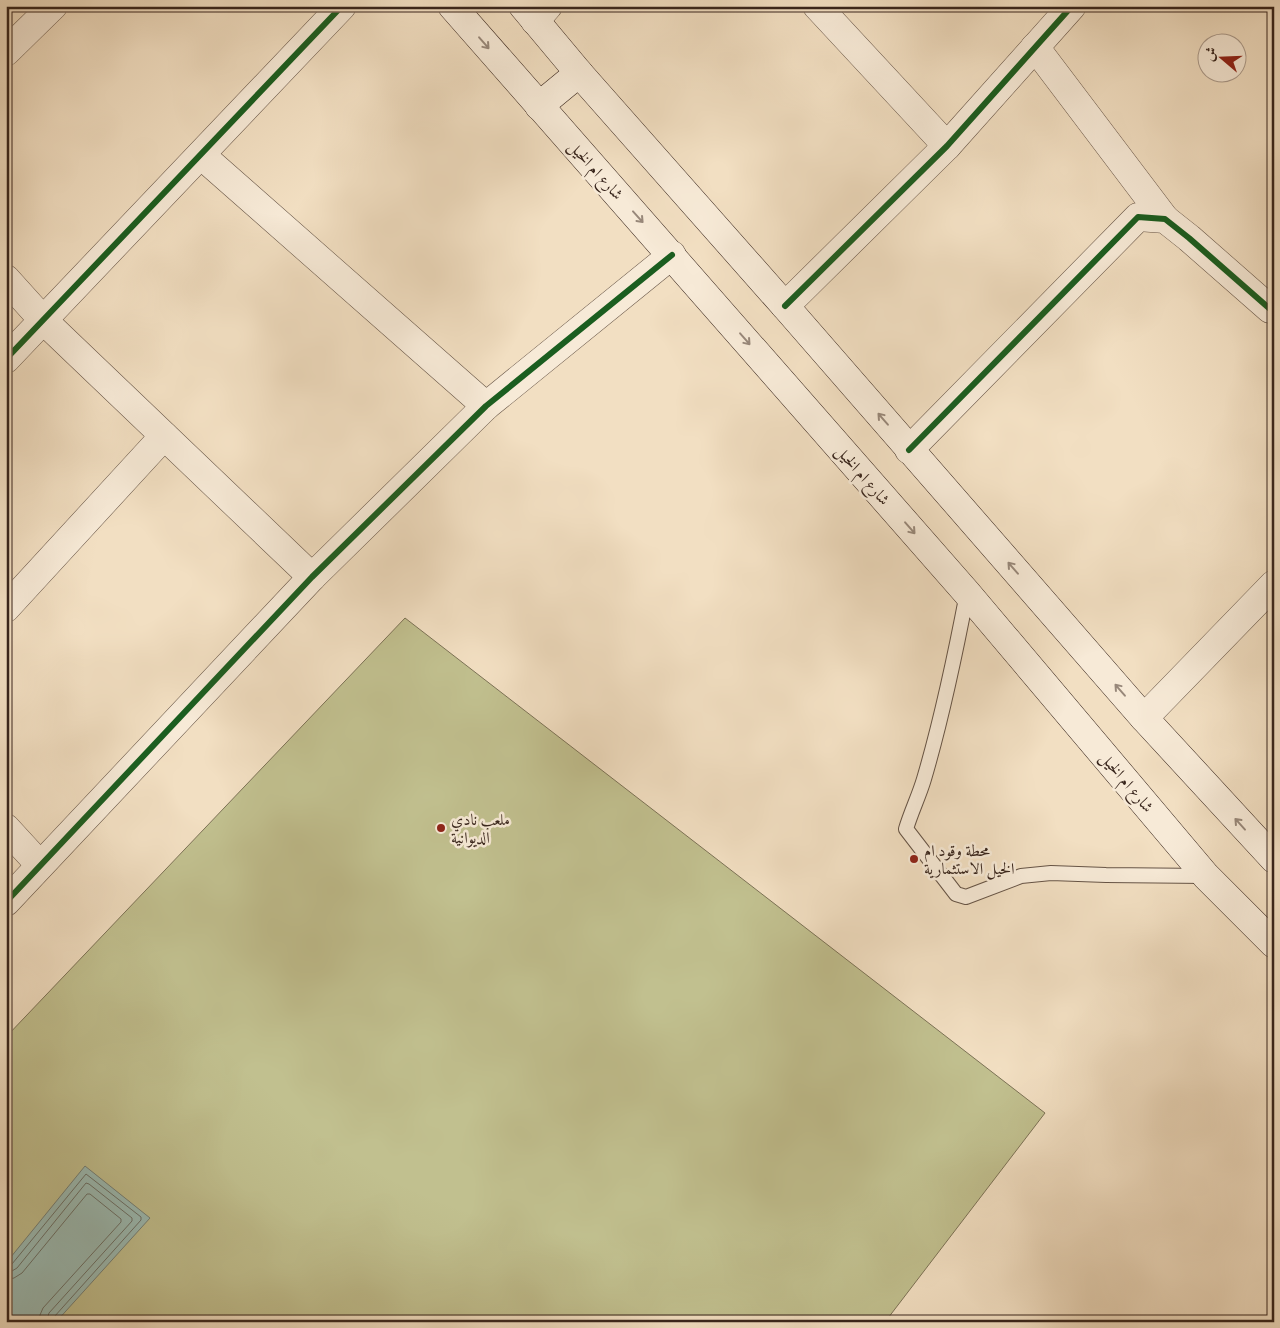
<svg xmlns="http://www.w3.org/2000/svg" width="1280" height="1328" viewBox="0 0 1280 1328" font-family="'IM FELL French Canon',Amiri,serif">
<rect width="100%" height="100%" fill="#f2dfc2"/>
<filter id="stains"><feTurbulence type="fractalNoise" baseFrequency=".004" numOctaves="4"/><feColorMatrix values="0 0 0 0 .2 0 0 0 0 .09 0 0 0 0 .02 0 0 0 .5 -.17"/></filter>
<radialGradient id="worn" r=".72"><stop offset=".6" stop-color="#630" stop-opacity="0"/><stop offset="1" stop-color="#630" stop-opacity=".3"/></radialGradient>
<polygon fill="#c1c08f" stroke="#7c7256" points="405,618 1045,1113 885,1322 6,1322 6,1037"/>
<polygon fill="#9bbcb5" stroke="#738078" points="85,1166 150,1218 56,1322 6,1322 6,1263"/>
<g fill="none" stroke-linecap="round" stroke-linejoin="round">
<g stroke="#6a7068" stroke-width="1">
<polyline points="6,1266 12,1264 86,1174 141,1217 141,1220 54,1317 53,1322"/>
<polyline points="6,1272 12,1271 17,1268 86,1183 89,1184 132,1218 132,1221 49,1313 46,1322"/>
<polyline points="6,1280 14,1278 22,1273 87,1194 90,1194 121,1219 121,1222 43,1308 40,1315 39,1322"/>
</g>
<defs>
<path id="lane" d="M967 593C955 656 942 718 924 779 919 796 911 812 906 829L956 894 966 897 1021 876 1051 873 1106 875 1206 876"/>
<g id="street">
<polyline points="817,6 947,146"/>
<polyline points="535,21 548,6"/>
<polyline points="1035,47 1165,219"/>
<polyline points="6,52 53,6"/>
<polyline points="201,155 486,406"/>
<polyline points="6,279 43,320 312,577"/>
<polyline points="785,306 947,146 1072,6"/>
<polyline points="6,359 342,6"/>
<polyline points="909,450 1138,217 1165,219 1189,238 1270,309 1274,309"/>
<polyline points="6,608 164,436"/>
<polyline points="1144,718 1274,584"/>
<polyline points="6,828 40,865"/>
<polyline points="6,902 312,577 486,406 672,255"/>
</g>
<g id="secondary">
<polyline points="452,6 967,593 1206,876 1274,944"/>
<polyline points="523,6 579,73 785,306 1144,718 1274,859"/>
<polyline points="539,106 579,73"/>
</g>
</defs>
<use href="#lane" stroke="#665446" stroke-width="16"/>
<use href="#street" stroke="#665446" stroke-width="29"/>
<use href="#secondary" stroke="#38251c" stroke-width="29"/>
<use href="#lane" stroke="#f7ead7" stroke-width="14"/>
<use href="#street" stroke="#f7ead7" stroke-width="28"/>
<use href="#secondary" stroke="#f7ead7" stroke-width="28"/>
<defs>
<g id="cycleway">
<polyline points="785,306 947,146 1072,6"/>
<polyline points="6,359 342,6"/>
<polyline points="909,450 1138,217 1165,219 1189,238 1270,309 1274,309"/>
<polyline points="6,902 312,577 486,406 672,255"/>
</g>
</defs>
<use href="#cycleway" stroke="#f7ead7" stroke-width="9"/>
<use href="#cycleway" stroke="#1b5e20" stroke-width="6"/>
</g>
<defs><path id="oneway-shaft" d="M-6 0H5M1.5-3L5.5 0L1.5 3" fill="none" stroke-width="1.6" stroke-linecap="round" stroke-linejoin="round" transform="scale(1.25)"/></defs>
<g stroke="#98887a">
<use href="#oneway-shaft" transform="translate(484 43) rotate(49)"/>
<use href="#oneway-shaft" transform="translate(638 217) rotate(48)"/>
<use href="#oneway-shaft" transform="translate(745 339) rotate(49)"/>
<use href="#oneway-shaft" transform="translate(883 419) rotate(-131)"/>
<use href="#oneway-shaft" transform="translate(910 528) rotate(49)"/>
<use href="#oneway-shaft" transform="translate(1013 568) rotate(-131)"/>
<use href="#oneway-shaft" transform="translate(1120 690) rotate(-131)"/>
<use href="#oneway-shaft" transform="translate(1240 824) rotate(-132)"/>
</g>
<g fill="#8f2418" stroke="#f7ead7" stroke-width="2">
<circle cx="441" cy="828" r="5"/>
<circle cx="914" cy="859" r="5"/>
</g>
<g text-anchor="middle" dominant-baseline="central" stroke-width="5" stroke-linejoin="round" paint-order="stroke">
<g font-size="16" fill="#38251c" stroke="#f7ead7">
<text transform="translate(596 170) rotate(48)">شارع ام الخيل</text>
<text transform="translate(863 475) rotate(49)">شارع ام الخيل</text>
<text transform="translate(1127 782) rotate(50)">شارع ام الخيل</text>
</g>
<g font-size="16" fill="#38251c" stroke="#f7ead7" text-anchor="start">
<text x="451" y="819">ملعب نادي<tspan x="451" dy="18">الديوانية</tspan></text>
<text x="924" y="850">محطة وقود ام<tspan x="924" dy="18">الخيل الاستثمارية</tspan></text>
</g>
</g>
<rect width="1280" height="1328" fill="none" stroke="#f2dfc2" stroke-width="25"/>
<rect x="8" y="8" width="1265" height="1313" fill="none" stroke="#38251c" stroke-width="2.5"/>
<rect x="12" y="12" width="1255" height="1303" fill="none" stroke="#38251c"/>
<g transform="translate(1222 58) rotate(289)"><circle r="24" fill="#f7ead7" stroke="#ab9b8c"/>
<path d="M0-4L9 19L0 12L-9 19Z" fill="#8f2418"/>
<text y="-8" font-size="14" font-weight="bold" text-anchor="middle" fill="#38251c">ش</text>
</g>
<rect width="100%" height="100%" filter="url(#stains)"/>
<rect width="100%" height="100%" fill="url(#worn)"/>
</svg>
